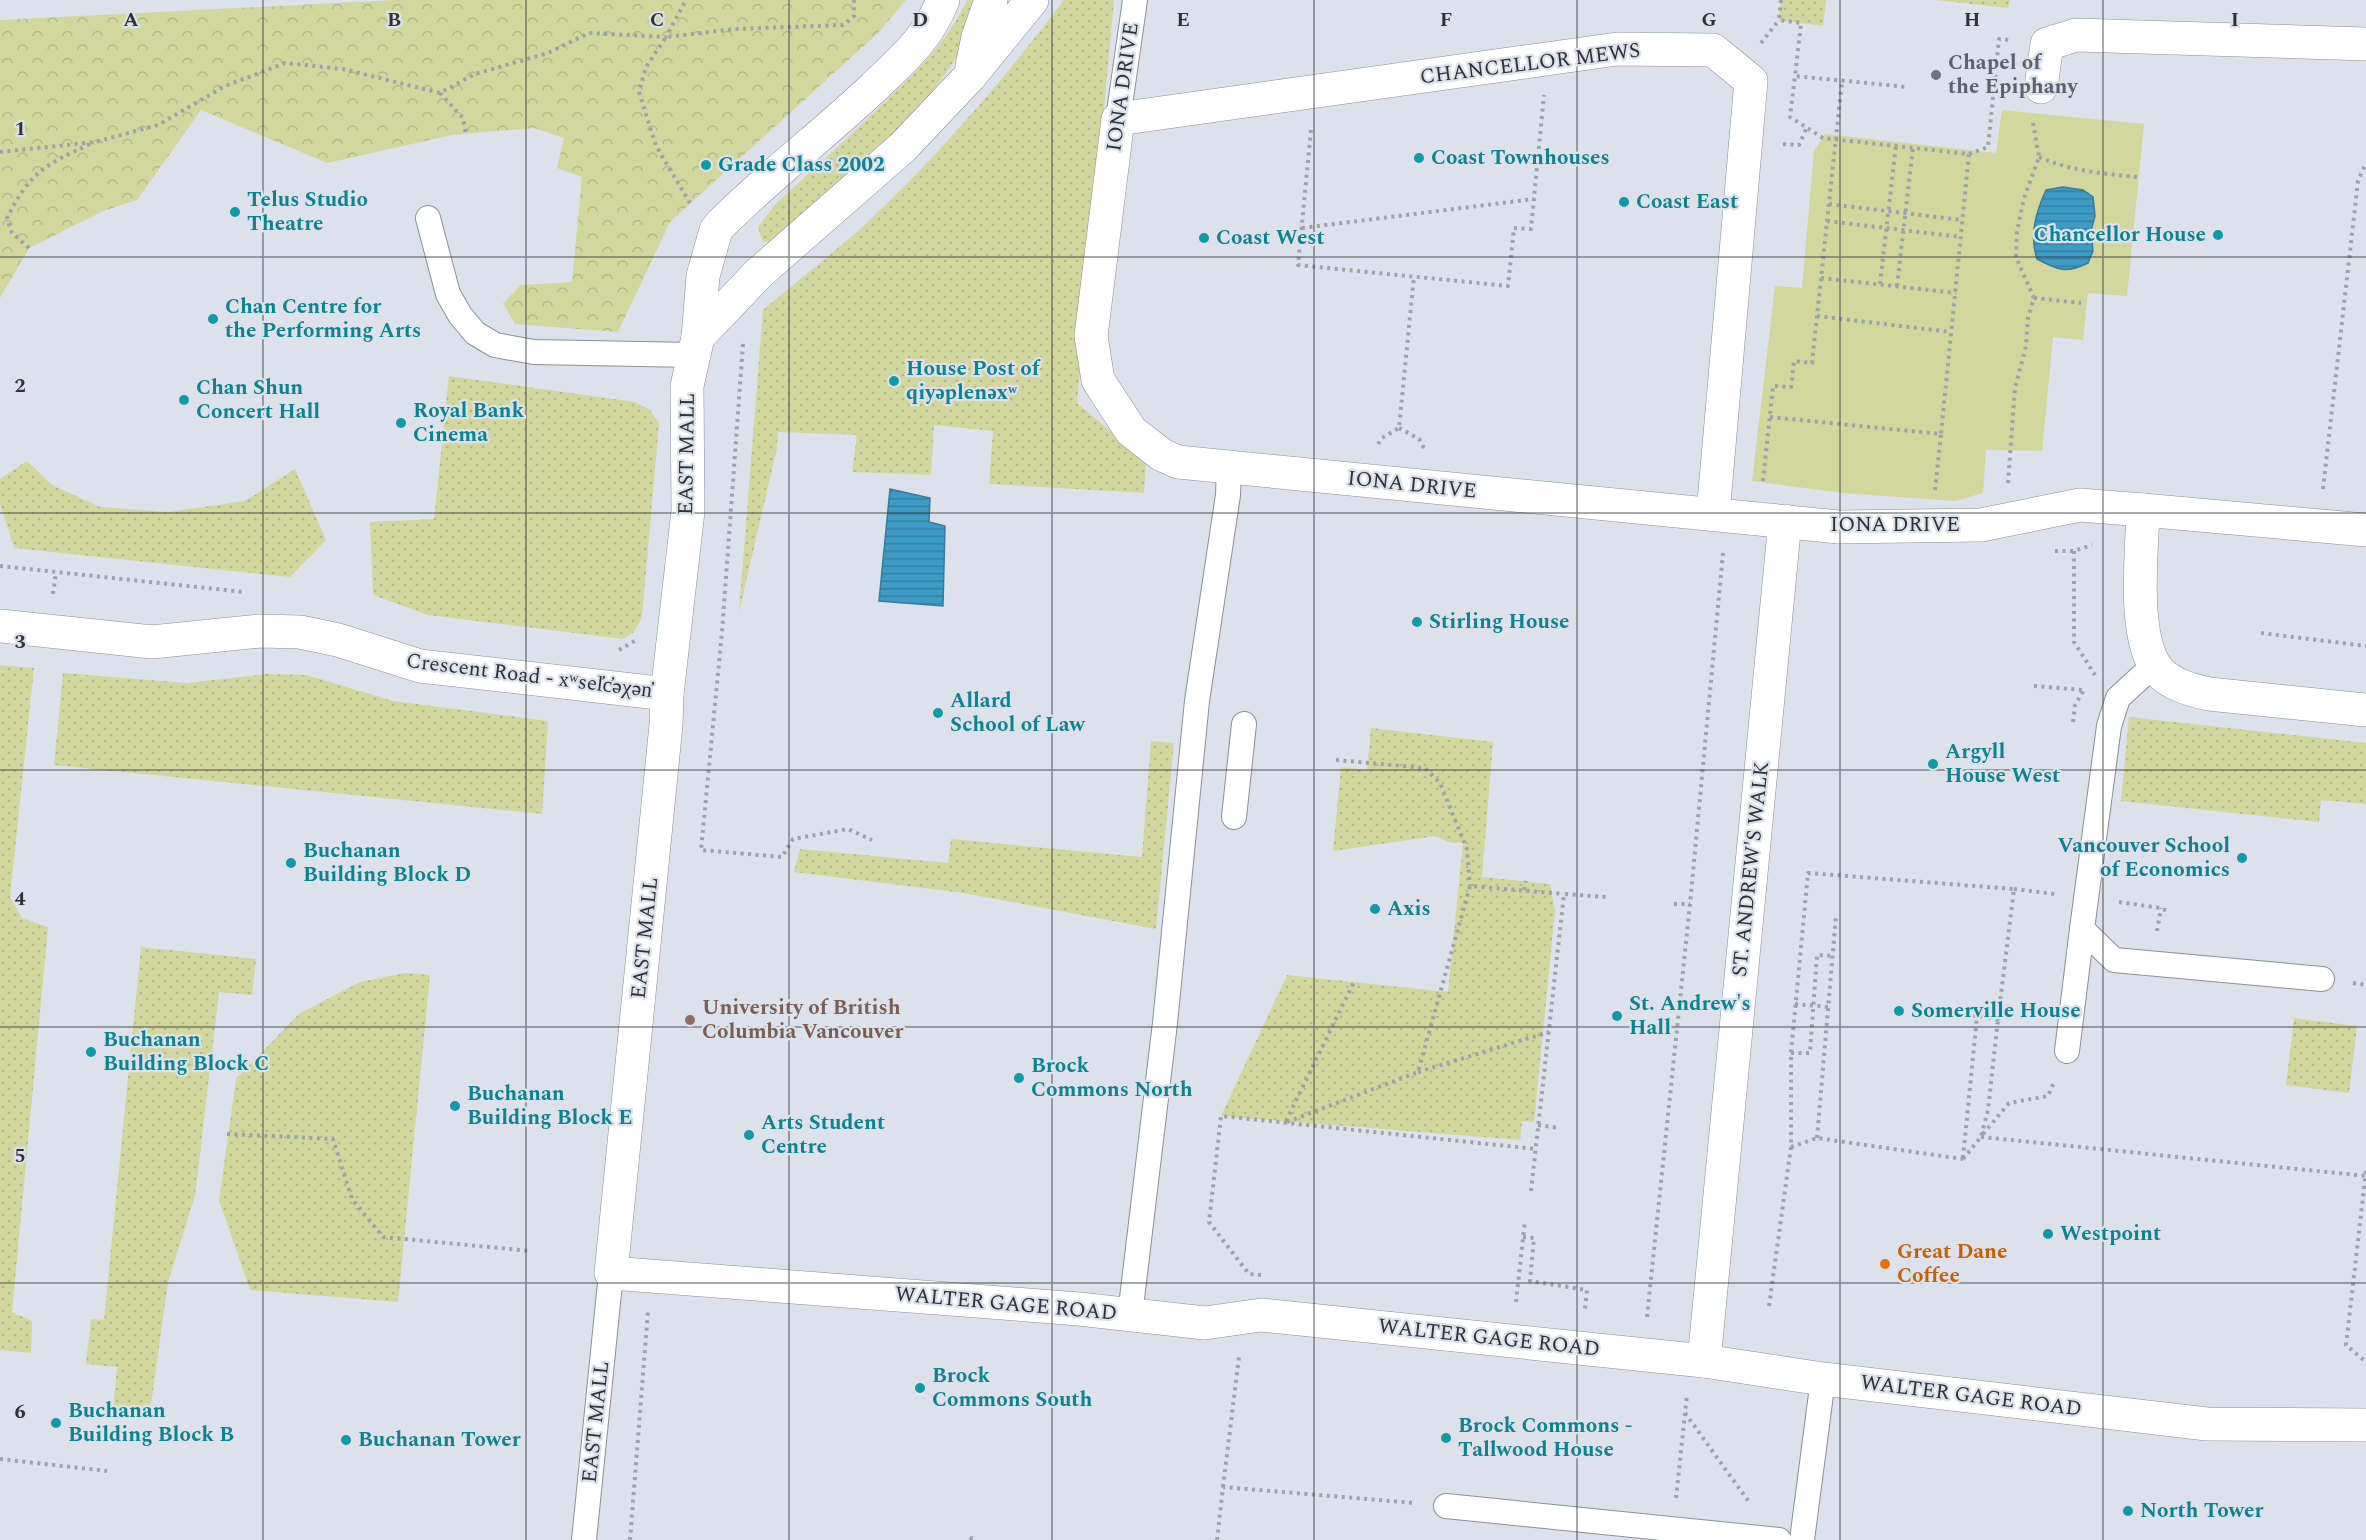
<svg xmlns="http://www.w3.org/2000/svg" width="2366" height="1540" viewBox="0 0 2366 1540" font-family="Spectral,serif">
<defs>
<pattern id="grass-dots" width="8" height="8" patternUnits="userSpaceOnUse" patternTransform="scale(1.5)"><rect width="8" height="8" fill="#d2d79e"/><path d="M2 2h.1M6 6h.1" fill="none" stroke="#b5b989" stroke-width="1.8" stroke-linecap="round"/></pattern>
<pattern id="forest-crowns" width="20" height="18" patternUnits="userSpaceOnUse" patternTransform="scale(1.5)"><rect width="20" height="18" fill="#d2d79e"/><path d="M2 6a3 3 0 1 1 6 0M12 15a3 3 0 1 1 6 0" fill="none" stroke="#b5b989"/></pattern>
<pattern id="water-rules" width="6" height="5" patternUnits="userSpaceOnUse" patternTransform="scale(1.5)"><rect width="6" height="5" fill="#3c9cc5"/><path d="M0 2.5h6" fill="none" stroke="#3380a1"/></pattern>
</defs>
<rect width="100%" height="100%" fill="#dce1eb"/>
<g fill="url(#grass-dots)">
<path d="M967 0H981C975 15 970 33 962 47 923 120 836 188 774 242H763L758 227 775 205C813 169 853 134 890 97 920 68 949 39 967 0Z"/>
<path d="M1064 0H1114L1077 403 1146 461 1144 493 989 484 993 431 934 425 931 475 852 472 857 435 778 432 777 448 739 612 763 310C795 283 827 258 858 231 934 161 1002 82 1064 0Z"/>
<polygon points="1781,0 1826,0 1823,26 1779,20"/>
<polygon points="1936,0 2010,0 2008,8"/>
<polygon points="449,376 635,402 649,409 659,423 642,617 634,632 623,639 428,615 373,595 370,522 434,519"/>
<polygon points="27,461 52,485 100,507 168,512 245,501 295,469 326,540 290,577 14,548 0,504 0,479"/>
<polygon points="0,665 34,668 10,897 22,918 48,927 12,1312 32,1321 31,1353 0,1350"/>
<polygon points="63,673 187,683 266,674 307,675 393,701 548,721 542,814 54,765"/>
<polygon points="2129,717 2366,743 2366,804 2321,800 2319,822 2121,801"/>
<polygon points="1371,728 1493,742 1482,877 1550,884 1555,911 1534,1122 1522,1121 1520,1140 1221,1116 1287,975 1448,992 1463,843 1448,842 1436,836 1333,851 1341,767 1367,770"/>
<polygon points="1151,741 1174,743 1156,929 964,893 794,872 800,849 948,863 951,839 1142,857"/>
<polygon points="141,947 256,959 252,995 219,992 195,1196 168,1282 150,1412 113,1411 117,1367 86,1364 91,1319 104,1320"/>
<polygon points="405,973 430,975 398,1302 250,1290 219,1200 236,1079 299,1014 360,982"/>
<polygon points="2294,1018 2357,1026 2349,1093 2286,1085"/>
</g>
<polygon fill="url(#forest-crowns)" points="395,0 906,0 878,33 670,222 618,332 515,324 503,303 521,285 572,282 582,177 557,168 564,138 534,128 452,135 327,163 201,110 137,200 103,211 29,248 0,298 0,20"/>
<polygon fill="#d2d79e" points="2002,110 2144,124 2127,296 2088,293 2083,340 2053,337 2042,451 1986,450 1983,493 1955,501 1844,493 1752,481 1775,286 1802,288 1814,151 1825,134 1996,153"/>
<g fill="url(#water-rules)" stroke="#387c9a" stroke-width="1.5">
<path d="M2063 187 2083 190 2093 197 2095 216 2091 231 2093 251 2088 263C2066 274 2058 270 2037 259 2029 235 2036 212 2046 190Z"/>
<polygon points="890,489 930,498 929,522 945,526 943,606 879,601"/>
</g>
<g fill="none" stroke-linecap="round" stroke-linejoin="round">
<defs>
<g id="service">
<polyline points="1118,119 1135,0"/>
<polyline points="428,218 448,294 460,315 475,333 495,345 534,352 693,355"/>
<polyline points="2154,665 2118,698 2109,726 2082,929 2114,960 2322,979"/>
<polyline points="1234,817 1244,724"/>
<polyline points="2067,1051 2082,929"/>
<polyline points="1130,1315 1165,1023 1197,701 1228,495 1229,467"/>
<polyline points="1446,1506 1779,1540"/>
<polyline points="584,1540 611,1273"/>
<polyline points="1802,1540 1823,1379"/>
</g>
<g id="minor">
<path d="M943 0C927 40 903 59 873 88 823 135 768 177 720 225L716 230 703 276 698 337 687 386 688 511 667 694 666 725 611 1273 1079 1309 1205 1323 1261 1315 1704 1361 1823 1379 2207 1424 2366 1425"/>
<polyline points="972,66 978,37 991,0"/>
<polyline points="2041,87 2047,44 2076,35 2366,44"/>
<polyline points="698,337 759,273 903,147 970,76 1032,0"/>
<polyline points="1713,514 1751,81 1713,50 1617,49 1118,119 1091,336 1098,380 1131,431 1162,455 1178,462 1839,527 1981,525 2080,505 2143,510"/>
<path d="M2366 530 2143 510C2142 551 2133 628 2154 664 2164 683 2190 690 2209 694L2366 710"/>
<polyline points="0,626 152,642 260,631 300,632 338,640 420,666 667,694"/>
<polyline points="1704,1361 1785,521"/>
</g>
</defs>
<use href="#service" stroke="#8b8f9a" stroke-width="26"/>
<use href="#minor" stroke="#8b8f9a" stroke-width="34"/>
<g stroke="#9ea2aa" stroke-width="4" stroke-dasharray="3 4.5" stroke-linecap="butt">
<polyline points="1781,0 1779,20 1801,23 1795,76 1907,87"/>
<polyline points="1761,43 1779,20"/>
<polyline points="440,93 463,118 466,134"/>
<polyline points="1311,130 1298,265 1508,286 1514,228 1531,229 1544,95"/>
<polyline points="1783,144 1799,145 1807,127"/>
<polyline points="0,152 95,142 158,125 225,86 285,63 343,69 440,93 475,74 548,53 589,33 666,37 686,0"/>
<polyline points="1969,154 1988,147 1999,39 2010,40"/>
<path d="M2039 157C2071 171 2104 174 2138 177"/>
<polyline points="690,203 656,146 639,92 646,67 666,37 735,29 843,25 854,16 854,0"/>
<polyline points="1829,204 1962,220"/>
<polyline points="1827,221 1961,237"/>
<polyline points="1302,228 1534,199"/>
<path d="M29 248 12 233 7 218C31 170 46 165 92 143"/>
<polyline points="1821,278 1956,293"/>
<polyline points="1880,284 1896,145"/>
<polyline points="1897,286 1913,147"/>
<polyline points="2034,298 2081,303"/>
<polyline points="1817,316 1951,332"/>
<polyline points="743,344 722,632 701,850 782,857 793,839 848,829 872,840"/>
<polyline points="1770,417 1941,434 1969,154 1823,138 1790,117 1795,76"/>
<polyline points="1399,428 1419,439 1425,450"/>
<polyline points="1378,444 1382,438 1399,428 1414,276"/>
<polyline points="1763,481 1773,386 1791,387 1794,361 1812,363 1842,81"/>
<polyline points="2008,483 2015,388 2026,346 2028,318 2034,298 2016,257 2017,231 2024,198 2039,157 2033,123"/>
<polyline points="2323,489 2358,181 2366,163"/>
<polyline points="1935,490 1941,434"/>
<polyline points="2055,551 2074,551 2092,545"/>
<polyline points="2074,551 2074,642 2095,675"/>
<polyline points="0,566 244,592"/>
<polyline points="53,594 56,572"/>
<polyline points="2261,633 2366,646"/>
<polyline points="619,650 636,640"/>
<polyline points="2034,686 2083,690"/>
<polyline points="2073,722 2075,705 2085,688"/>
<polyline points="1336,760 1425,768 1440,783 1467,849 1470,886"/>
<polyline points="2014,889 2055,894"/>
<polyline points="1524,890 1526,881"/>
<polyline points="2119,902 2161,908 2169,912"/>
<polyline points="1674,904 1690,904"/>
<polyline points="2157,931 2161,908"/>
<polyline points="2353,983 2366,985"/>
<polyline points="1795,1004 1828,1007"/>
<polyline points="1791,1053 1810,1053 1817,955 1833,956"/>
<polyline points="1418,1072 1549,1032"/>
<polyline points="1286,1121 1354,982"/>
<polyline points="1287,1122 1418,1072 1470,886 1564,894"/>
<polyline points="1538,1125 1560,1128"/>
<polyline points="227,1134 333,1139 352,1199 383,1237 531,1251"/>
<polyline points="1983,1134 2009,1103 2048,1096 2055,1080"/>
<polyline points="1981,1137 2366,1176"/>
<polyline points="1817,1138 1836,916"/>
<polyline points="1791,1147 1817,1138 1963,1159"/>
<polyline points="1963,1158 1977,1016"/>
<polyline points="1963,1159 1981,1137 1988,1110 1998,1019"/>
<polyline points="2366,1171 2346,1345 2366,1362"/>
<polyline points="1531,1191 1564,894 1606,897"/>
<polyline points="1523,1237 1534,1238 1530,1281 1587,1290 1585,1309"/>
<polyline points="1261,1275 1249,1274 1209,1222 1221,1116 1536,1149"/>
<polyline points="1516,1302 1525,1220"/>
<polyline points="1769,1306 1791,1147 1791,1053 1808,873 2014,889 1998,1019 1969,1015"/>
<polyline points="1647,1317 1690,904 1723,553"/>
<polyline points="1685,1413 1749,1502"/>
<polyline points="0,1459 107,1471"/>
<polyline points="1223,1487 1239,1357"/>
<polyline points="1676,1498 1687,1395"/>
<polyline points="630,1540 648,1311"/>
<polyline points="970,1540 972,1538 974,1540"/>
<polyline points="1217,1540 1223,1487 1414,1503"/>
</g>
<use href="#service" stroke="#fff" stroke-width="24"/>
<use href="#minor" stroke="#fff" stroke-width="33"/>
</g>
<path fill="none" stroke="#2f3135" stroke-width="1.5" stroke-opacity="0.55" d="M263 0V1540M526 0V1540M789 0V1540M1052 0V1540M1314 0V1540M1577 0V1540M1840 0V1540M2103 0V1540M0 257H2366M0 513H2366M0 770H2366M0 1027H2366M0 1283H2366"/>
<circle fill="#6b7280" stroke="#dce1eb" stroke-width="2" cx="1936" cy="75" r="6"/>
<g fill="#0f9aa8" stroke="#dce1eb" stroke-width="2">
<circle cx="1419" cy="158" r="6"/>
<circle cx="706" cy="165" r="6"/>
<circle cx="1624" cy="202" r="6"/>
<circle cx="235" cy="212" r="6"/>
<circle cx="2218" cy="235" r="6"/>
<circle cx="1204" cy="238" r="6"/>
<circle cx="213" cy="319" r="6"/>
<circle cx="894" cy="381" r="6"/>
<circle cx="184" cy="400" r="6"/>
<circle cx="401" cy="423" r="6"/>
<circle cx="1417" cy="622" r="6"/>
<circle cx="938" cy="713" r="6"/>
<circle cx="1933" cy="764" r="6"/>
<circle cx="2242" cy="858" r="6"/>
<circle cx="291" cy="863" r="6"/>
<circle cx="1375" cy="909" r="6"/>
<circle cx="1899" cy="1011" r="6"/>
<circle cx="1617" cy="1016" r="6"/>
<circle cx="91" cy="1052" r="6"/>
<circle cx="1019" cy="1078" r="6"/>
<circle cx="455" cy="1106" r="6"/>
<circle cx="749" cy="1135" r="6"/>
<circle cx="2048" cy="1234" r="6"/>
<circle cx="920" cy="1388" r="6"/>
<circle cx="56" cy="1423" r="6"/>
<circle cx="1446" cy="1438" r="6"/>
<circle cx="346" cy="1440" r="6"/>
<circle cx="2128" cy="1511" r="6"/>
</g>
<circle fill="#8d6e63" stroke="#dce1eb" stroke-width="2" cx="690" cy="1020" r="6"/>
<circle fill="#e8710a" stroke="#dce1eb" stroke-width="2" cx="1885" cy="1264" r="6"/>
<g text-anchor="middle" dominant-baseline="central" stroke-width="4.5" stroke-linejoin="round" paint-order="stroke">
<g font-size="21" font-weight="bold" fill="#5b616d" stroke="#dce1eb" text-anchor="start">
<text x="1948" y="63">Chapel of<tspan x="1948" dy="24">the Epiphany</tspan></text>
</g>
<g font-size="21" fill="#2f3135" stroke="#dce1eb">
<text transform="translate(1530 64) rotate(-7)">CHANCELLOR MEWS</text>
<text transform="translate(1123 87) rotate(-82)">IONA DRIVE</text>
<text transform="translate(687 454) rotate(-89)">EAST MALL</text>
<text transform="translate(1412 485) rotate(6)">IONA DRIVE</text>
<text x="1895" y="525">IONA DRIVE</text>
<text transform="translate(529 676) rotate(7)">Crescent Road - xʷsel̓c̓əχən̓</text>
<text transform="translate(1751 869) rotate(-84)">ST. ANDREW'S WALK</text>
<text transform="translate(645 938) rotate(-84)">EAST MALL</text>
<text transform="translate(1006 1304) rotate(5)">WALTER GAGE ROAD</text>
<text transform="translate(1489 1338) rotate(6)">WALTER GAGE ROAD</text>
<text transform="translate(1971 1396) rotate(7)">WALTER GAGE ROAD</text>
<text transform="translate(596 1422) rotate(-84)">EAST MALL</text>
</g>
<g font-size="21" font-weight="bold" fill="#0d838f" stroke="#dce1eb" text-anchor="start">
<text x="1431" y="158">Coast Townhouses</text>
<text x="718" y="165">Grade Class 2002</text>
<text x="247" y="200">Telus Studio<tspan x="247" dy="24">Theatre</tspan></text>
<text x="1636" y="202">Coast East</text>
<text x="2206" y="235" text-anchor="end">Chancellor House</text>
<text x="1216" y="238">Coast West</text>
<text x="225" y="307">Chan Centre for<tspan x="225" dy="24">the Performing Arts</tspan></text>
<text x="906" y="369">House Post of<tspan x="906" dy="24">qiyǝplenǝxʷ</tspan></text>
<text x="196" y="388">Chan Shun<tspan x="196" dy="24">Concert Hall</tspan></text>
<text x="413" y="411">Royal Bank<tspan x="413" dy="24">Cinema</tspan></text>
<text x="1429" y="622">Stirling House</text>
<text x="950" y="701">Allard<tspan x="950" dy="24">School of Law</tspan></text>
<text x="1945" y="752">Argyll<tspan x="1945" dy="24">House West</tspan></text>
<text x="2230" y="846" text-anchor="end">Vancouver School<tspan x="2230" dy="24">of Economics</tspan></text>
<text x="303" y="851">Buchanan<tspan x="303" dy="24">Building Block D</tspan></text>
<text x="1387" y="909">Axis</text>
<text x="1629" y="1004">St. Andrew's<tspan x="1629" dy="24">Hall</tspan></text>
<text x="1911" y="1011">Somerville House</text>
<text x="103" y="1040">Buchanan<tspan x="103" dy="24">Building Block C</tspan></text>
<text x="1031" y="1066">Brock<tspan x="1031" dy="24">Commons North</tspan></text>
<text x="467" y="1094">Buchanan<tspan x="467" dy="24">Building Block E</tspan></text>
<text x="761" y="1123">Arts Student<tspan x="761" dy="24">Centre</tspan></text>
<text x="2060" y="1234">Westpoint</text>
<text x="932" y="1376">Brock<tspan x="932" dy="24">Commons South</tspan></text>
<text x="68" y="1411">Buchanan<tspan x="68" dy="24">Building Block B</tspan></text>
<text x="1458" y="1426">Brock Commons -<tspan x="1458" dy="24">Tallwood House</tspan></text>
<text x="358" y="1440">Buchanan Tower</text>
<text x="2140" y="1511">North Tower</text>
</g>
<g font-size="21" font-weight="bold" fill="#785e54" stroke="#dce1eb" text-anchor="start">
<text x="702" y="1008">University of British<tspan x="702" dy="24">Columbia Vancouver</tspan></text>
</g>
<g font-size="21" font-weight="bold" fill="#c56008" stroke="#dce1eb" text-anchor="start">
<text x="1897" y="1252">Great Dane<tspan x="1897" dy="24">Coffee</tspan></text>
</g>
</g>
<g font-size="20" text-anchor="middle" font-weight="bold" fill="#2f3135" stroke="#dce1eb" stroke-width="4.5" stroke-linejoin="round" paint-order="stroke">
<text x="131" y="26">A</text>
<text x="394" y="26">B</text>
<text x="657" y="26">C</text>
<text x="920" y="26">D</text>
<text x="1183" y="26">E</text>
<text x="1446" y="26">F</text>
<text x="1709" y="26">G</text>
<text x="1972" y="26">H</text>
<text x="2235" y="26">I</text>
<text x="20" y="135">1</text>
<text x="20" y="392">2</text>
<text x="20" y="648">3</text>
<text x="20" y="905">4</text>
<text x="20" y="1162">5</text>
<text x="20" y="1418">6</text>
</g>
</svg>
